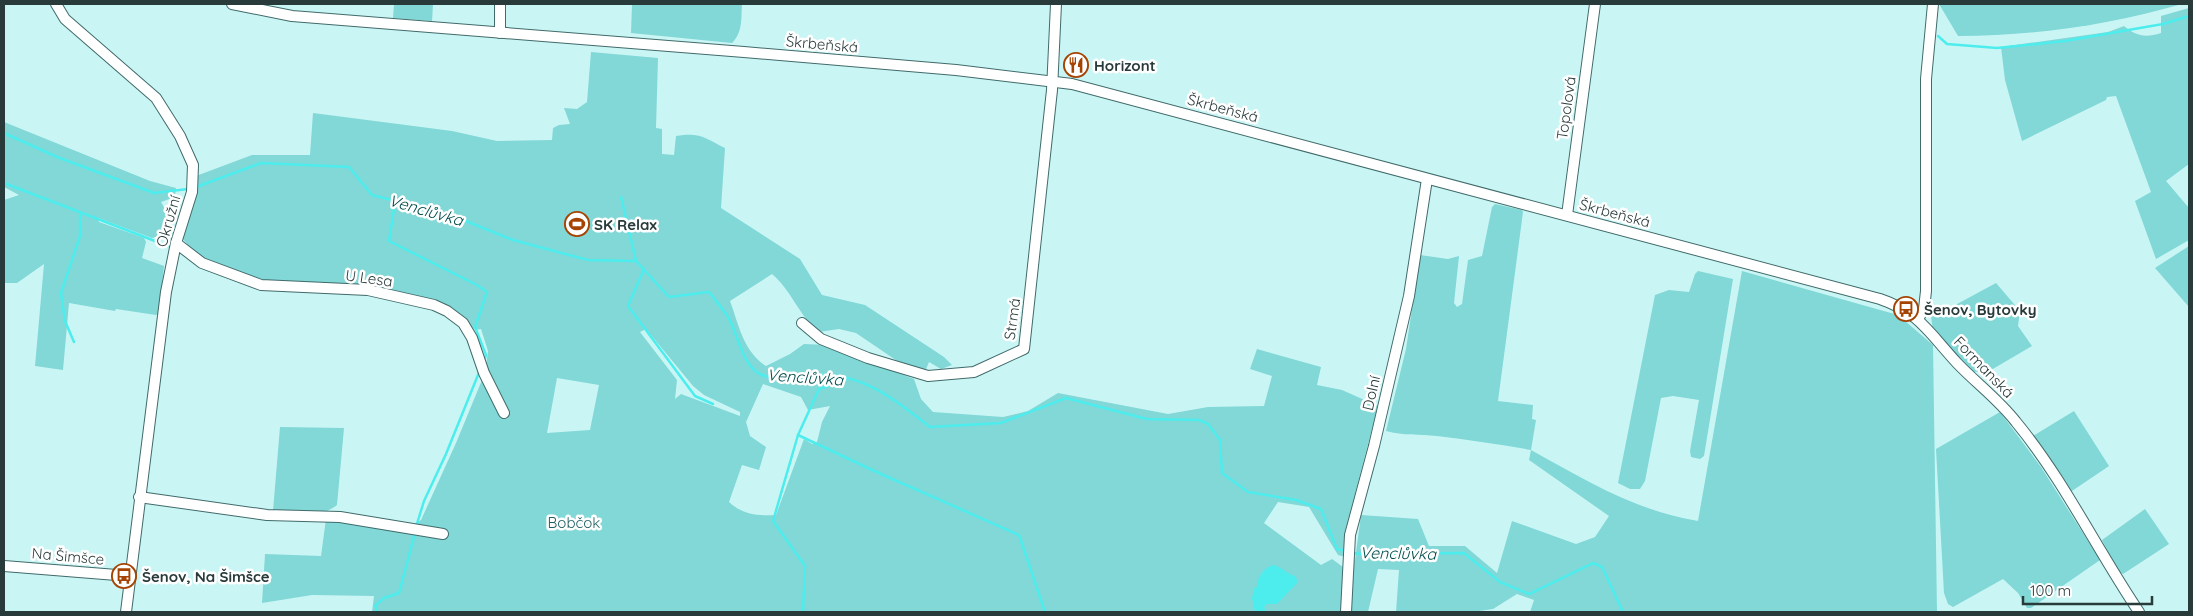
<svg xmlns="http://www.w3.org/2000/svg" width="2193" height="616" viewBox="0 0 2193 616" font-family="Quicksand,sans-serif">
<rect width="100%" height="100%" fill="#c9f6f5"/>
<g fill="#82d7d7" fill-rule="evenodd">
<polygon points="394,4 433,4 432,21 393,18"/>
<path d="M632 4H742C741 18 743 32 732 43L631 33Z"/>
<path d="M1939 4H2182C2109 25 2034 36 1958 36Z"/>
<path d="M2189 8V164L2166 181 2189 208V240L2156 259 2135 201 2151 192 2116 96 2107 97 2106 100 2022 141 2005 80 2001 47 2108 32 2124 26C2136 36 2145 38 2161 33V16Z"/>
<path d="M591 52 658 58 656 128 662 129V154L674 155 676 136C701 132 704 138 725 148L721 208 800 259 822 295 865 305 944 357 952 365 941 369 929 362 924 374 909 369 856 333 839 329 819 332C799 316 792 291 772 274L730 301C739 325 743 351 766 366L790 354 804 344 827 345 914 379 921 399 933 412 1003 417 1028 411 1058 393 1168 414 1208 407 1264 406 1272 376 1250 369 1257 349 1321 367 1317 385 1342 390 1378 406 1345 532 1347 546 1345 557 1338 555 1309 507 1278 502 1264 523 1321 565 1332 559 1343 567 1355 560 1361 515 1418 519 1429 546H1465L1497 573 1512 521 1576 544 1595 537 1609 516 1529 460 1531 450C1499 444 1468 440 1437 436 1420 434 1403 436 1386 431L1406 349 1420 255 1448 259 1459 256 1454 303 1457 307 1462 304 1468 260 1482 256 1492 207 1495 204 1522 210 1523 212 1498 401 1533 405 1532 419 1536 420 1531 450C1585 480 1636 511 1698 521L1742 271 1898 315 1933 345 1937 612H1530L1534 600 1517 594 1493 609 1472 612H1396L1399 570 1378 569 1368 612H372L374 596 312 595 262 603 265 554 321 556 326 519 403 531 421 520 456 443 482 380 500 411 510 413 486 366 488 351 481 329 475 330 459 314 435 303 259 280 214 264 196 254 181 237 196 176 252 155H310L313 113 452 131 497 141 552 140 553 128 559 125 570 124 564 108 577 109 587 102ZM646 329 693 386 704 395 740 412V416L681 394 675 399 677 380 640 332ZM557 378 599 385 590 430 547 433ZM763 384 801 397 808 410 830 406 822 422 817 442 812 444 804 439 776 515C758 516 743 515 729 502L742 465 759 470 766 447 750 436 746 422Z"/>
<path d="M4 122 150 181 176 188 175 197 161 202C168 212 167 223 163 235L152 238 98 218 99 222 144 238 146 242 142 258 164 266 159 313 156 315 116 309 115 311 69 303 63 370 35 366 44 264 17 283H4V200L19 195 4 187Z"/>
<polygon points="2189,246 2189,307 2155,268"/>
<polygon points="1698,271 1733,279 1704,456 1700,459 1691,457 1690,451 1699,400 1673,396 1661,398 1645,481 1640,489 1630,489 1618,483 1655,295 1669,290 1689,292 1695,274"/>
<polygon points="1996,283 2020,311 2018,326 2032,346 1991,370 1974,372 1933,331 1931,316 1935,316"/>
<polygon points="2074,411 2109,466 2069,493 2033,436"/>
<polygon points="2000,412 2041,467 2100,560 2031,608 2027,608 2018,593 2003,579 1953,607 1948,604 1944,593 1936,449"/>
<path d="M280 427 344 428 337 505C320 519 293 512 273 511Z"/>
<polygon points="2145,509 2169,544 2123,574 2118,571 2102,540"/>
</g>
<path fill="#4deded" d="M1273 565C1282 567 1285 573 1295 576L1298 582 1277 604H1267L1264 607 1266 612H1255L1252 598 1254 588 1257 587C1257 577 1264 568 1273 565Z"/>
<g fill="none" stroke-linecap="round" stroke-linejoin="round">
<g stroke="#4deded" stroke-width="2.5">
<polyline points="1938,36 1947,44 1997,48 2065,41 2163,24 2189,16"/>
<polyline points="4,133 57,157 154,193 188,189"/>
<polyline points="4,183 168,246"/>
<path d="M196 187 261 163 349 167 372 195 451 215 513 240 588 260 636 261 669 297 709 292C715 300 722 308 728 317 738 333 742 367 762 375 780 383 803 376 822 375 865 374 898 402 930 427L1001 423 1066 398 1147 419 1199 420 1208 424 1220 440 1222 473 1248 492 1296 500 1321 509 1337 549 1346 551"/>
<polyline points="621,197 636,261"/>
<polyline points="395,202 389,241 475,284"/>
<polyline points="644,269 628,306 695,396 713,404"/>
<polyline points="477,285 487,292 475,327 486,355 484,361"/>
<polyline points="74,342 65,321 61,293 80,236 80,214"/>
<polyline points="798,435 870,469 1019,535 1045,612"/>
<polyline points="416,527 424,501 446,454 480,370"/>
<polyline points="1351,552 1359,554 1464,553 1500,582 1529,594 1593,563 1602,567 1623,612"/>
<polyline points="378,612 375,606 384,598 399,593 415,533"/>
<polyline points="803,612 805,566 773,521 798,435 819,389 845,380"/>
</g>
<defs>
<g id="minor">
<polyline points="56,4 65,19 156,98 180,136 193,165 192,192 176,243 166,292 126,612"/>
<path d="M232 4 292 16 744 52 956 70 1072 84 1880 299C1919 312 1930 334 1957 363 1976 383 1999 400 2016 422 2064 480 2097 550 2139 612"/>
<polyline points="500,33 500,4"/>
<polyline points="1567,215 1595,4"/>
<polyline points="176,243 202,263 261,285 368,290 434,305 447,311 463,323 472,338 484,373 504,413"/>
<polyline points="1918,319 1924,309 1926,291 1926,79 1933,4"/>
<polyline points="802,323 821,339 868,358 928,376 974,372 1024,349 1052,90 1056,4"/>
<polyline points="139,497 267,515 340,517 443,534"/>
<polyline points="4,566 129,576"/>
<polyline points="1346,612 1350,535 1374,446 1409,296 1427,179"/>
</g>
</defs>
<use href="#minor" stroke="#416a6a" stroke-width="12"/>
<use href="#minor" stroke="#fff" stroke-width="10"/>
</g>
<defs>
<symbol id="restaurant-ring" viewBox="-11 -11 22 22"><circle r="9.5" fill="#fff" stroke="#a54302" stroke-width="1.5"/><path d="M-5-6h1v4h1v-4h1v4h1v-4h1v5L-1.5 .5V6h-2V.5L-5-1ZM5-6V6H3V1.5H1.5Q1.5-4 5-6Z" fill="#a54302"/></symbol>
<symbol id="stadium-ring" viewBox="-11 -11 22 22"><circle r="9.5" fill="#fff" stroke="#a54302" stroke-width="1.5"/><path d="M0-5a6.5 5 0 1 0 0 10a6.5 5 0 1 0 0-10ZM-3.5-1.8h7v3.6h-7Z" fill="#a54302"/></symbol>
<symbol id="bus-ring" viewBox="-11 -11 22 22"><circle r="9.5" fill="#fff" stroke="#a54302" stroke-width="1.5"/><path d="M-5-6H5V4H4V6H2V4H-2V6H-4V4H-5ZM-3.5-4V0h7V-4ZM-3.5 1.2v1.5H-2V1.2ZM2 1.2v1.5H3.5V1.2Z" fill="#a54302"/></symbol>
</defs>
<g fill-rule="evenodd">
<use href="#restaurant-ring" x="1062" y="51" width="28" height="28"/>
<use href="#stadium-ring" x="563" y="210" width="28" height="28"/>
<use href="#bus-ring" x="1892" y="295" width="28" height="28"/>
<use href="#bus-ring" x="110" y="562" width="28" height="28"/>
</g>
<g text-anchor="middle" dominant-baseline="central" stroke-width="5" stroke-linejoin="round" paint-order="stroke">
<g font-size="15" fill="#293a3a" stroke="#fff">
<text transform="translate(822 44) rotate(5)">Škrbeňská</text>
<text transform="translate(1223 108) rotate(15)">Škrbeňská</text>
<text transform="translate(1566 108) rotate(-82)">Topolová</text>
<text transform="translate(1615 213) rotate(15)">Škrbeňská</text>
<text transform="translate(168 221) rotate(-74)">Okružní</text>
<text transform="translate(369 278) rotate(8)">U Lesa</text>
<text transform="translate(1012 319) rotate(-82)">Strmá</text>
<text transform="translate(1984 367) rotate(46)">Formanská</text>
<text transform="translate(1371 393) rotate(-77)">Dolní</text>
<text transform="translate(68 556) rotate(5)">Na Šimšce</text>
</g>
<g font-size="15" font-weight="bold" fill="#293a3a" stroke="#fff" text-anchor="start">
<text x="1094" y="65">Horizont</text>
<text x="594" y="224">SK Relax</text>
<text x="1924" y="309">Šenov, Bytovky</text>
<text x="142" y="576">Šenov, Na Šimšce</text>
</g>
<g font-size="15" fill="#206060" stroke="#fff">
<text x="574" y="522">Bobčok</text>
</g>
<g font-size="16" font-style="italic" fill="#014c4c" stroke="#fff">
<text transform="translate(426 210) rotate(16)">Venclůvka</text>
<text transform="translate(805 377) rotate(4)">Venclůvka</text>
<text transform="translate(1398 553) rotate(1)">Venclůvka</text>
</g>
</g>
<rect width="2193" height="616" fill="none" stroke="#293a3a" stroke-width="10"/>
<path d="M2023 596v8h129v-8" fill="none" stroke="#293a3a" stroke-width="2.5"/>
<text x="2030" y="596" font-size="15" fill="#293a3a" stroke="#ffffff" stroke-width="4" paint-order="stroke">100 m</text>
</svg>
